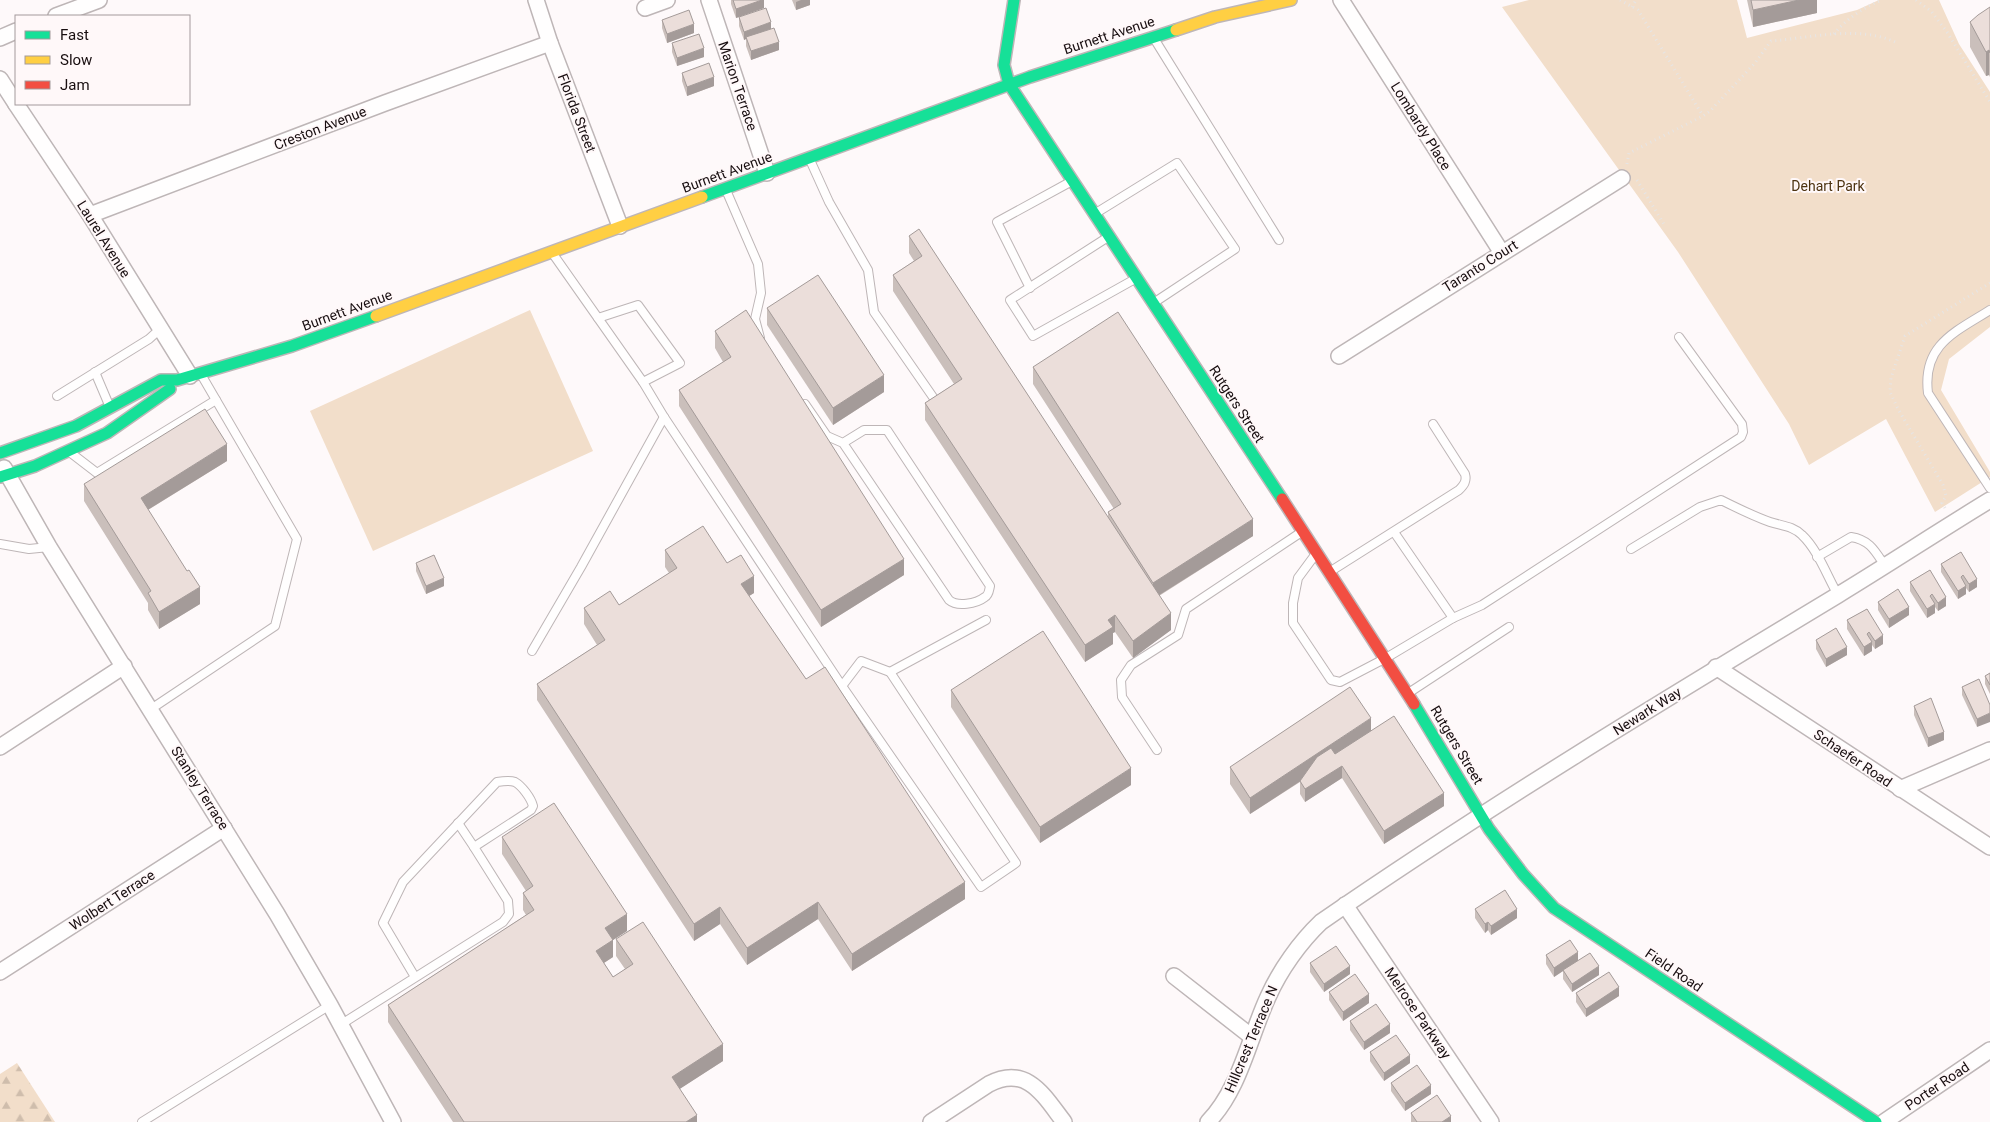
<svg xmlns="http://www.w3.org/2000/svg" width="1990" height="1122" viewBox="0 0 1990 1122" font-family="Roboto,sans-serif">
<defs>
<pattern id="forest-firs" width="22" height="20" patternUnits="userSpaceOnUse" patternTransform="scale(1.25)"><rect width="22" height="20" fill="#f2deca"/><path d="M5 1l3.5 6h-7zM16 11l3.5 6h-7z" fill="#cfbdac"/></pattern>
</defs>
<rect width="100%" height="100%" fill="#fef9fa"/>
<polygon fill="url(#forest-firs)" points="17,1063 55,1122 0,1122 0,1074"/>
<g fill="#f2deca">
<polygon points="1529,0 1737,0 1747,38 1857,10 1879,0 1939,0 1959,44 1990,92 1990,327 1949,359 1941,390 1990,472 1990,477 1935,512 1886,419 1809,465 1789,424 1678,252 1502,7"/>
<polygon points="530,310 593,451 373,551 310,411"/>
</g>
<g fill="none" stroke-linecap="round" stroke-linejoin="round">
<defs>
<g id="lane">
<polyline points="1155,40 1279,240"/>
<polyline points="810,160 829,202 868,270 874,312 935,400"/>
<polyline points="726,190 758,264 761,293 755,319 760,338"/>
<polyline points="1096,213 1177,163 1235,249 1155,302"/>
<polyline points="1108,237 1010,300 1033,336 1135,279"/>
<polyline points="553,254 643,382 664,417 842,686 981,887 1016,863 890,672 986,620"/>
<polyline points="1030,288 997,222 1072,181"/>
<path d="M1990 310C1955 332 1922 345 1928 393L1990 488"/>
<polyline points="598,318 638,305 680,363 643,382"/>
<polyline points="95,372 109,405"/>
<polyline points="57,396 149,339 160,329"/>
<path d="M805 404 827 436 843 443 949 600C957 607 976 604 985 597 989 595 989 590 990 586L887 430H864L843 443"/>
<polyline points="71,453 97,473 216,400"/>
<polyline points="0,544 29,549 49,547"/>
<path d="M1631 549 1700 507 1721 500C1737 508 1753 516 1770 522 1782 526 1793 526 1802 535 1818 550 1827 576 1838 595"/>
<polyline points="1315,555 1298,578 1293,603 1293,623 1331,680 1340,682 1386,658 1453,618 1394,532"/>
<path d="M1817 557 1851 537C1870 540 1875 551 1885 566"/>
<path d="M1331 571 1459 490C1464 485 1467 481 1465 474L1433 424"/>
<polyline points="1453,618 1482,605 1741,437 1743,432 1742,424 1679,337"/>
<polyline points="532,651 581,567 664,417"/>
<polyline points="842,686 861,661 890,672"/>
<polyline points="1410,692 1509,627"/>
<polyline points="151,709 275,626 297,539 202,376"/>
<polyline points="1157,750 1122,697 1121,680 1131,665 1178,635 1186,609 1300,533"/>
<polyline points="458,823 474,847"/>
<path d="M340 1025 503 922 509 914 508 901 474 847 531 810 533 806C531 798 522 786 515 782 510 780 503 781 497 782L403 882 383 923 415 977"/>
<polyline points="142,1122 330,1005"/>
</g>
<g id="street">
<polyline points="536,0 550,43 620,226"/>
<polyline points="709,0 767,173"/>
<polyline points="1341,0 1502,253"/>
<polyline points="645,8 667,0"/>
<polyline points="56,16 99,0"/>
<polyline points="0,38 16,31"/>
<polyline points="0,79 16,104"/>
<polyline points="16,104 90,215 190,376"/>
<polyline points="90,215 385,103 550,43"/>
<polyline points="1339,356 1622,178"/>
<polyline points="4,468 49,547 277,914 330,1005 393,1122"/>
<polyline points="1716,667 1990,847"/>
<polyline points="0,747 124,666"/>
<polyline points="1900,789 1990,750"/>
<polyline points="1345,905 1491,1122"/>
<polyline points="0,972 224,828"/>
<polyline points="1174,976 1252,1037"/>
<path d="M931 1122 989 1084C1027 1064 1044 1096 1064 1122"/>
<path d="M1208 1122C1240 1089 1249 1038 1268 997 1280 970 1300 942 1321 922 1489 806 1664 700 1838 595 1889 564 1939 531 1990 500"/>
<polyline points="1884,1122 1990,1050"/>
</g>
<g id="fast">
<polyline points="1014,0 1004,65 1009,84 1282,499"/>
<polyline points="702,197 1030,77 1176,30"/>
<polyline points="0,453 76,426 161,380 177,380 292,346 376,316"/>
<polyline points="0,477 35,466 107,433 170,389"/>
<polyline points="1414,704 1489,829 1523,874 1554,908 1876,1122"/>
</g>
<g id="slow">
<polyline points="1176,30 1215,17 1291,0"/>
<polyline points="376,316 702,197"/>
</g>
<polyline id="jam" points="1282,499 1414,704"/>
</defs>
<use href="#lane" stroke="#beb6b7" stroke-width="10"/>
<use href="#street" stroke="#beb6b7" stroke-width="18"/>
<use href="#fast" stroke="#beb6b7" stroke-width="14"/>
<use href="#slow" stroke="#beb6b7" stroke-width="14"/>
<use href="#jam" stroke="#beb6b7" stroke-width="14"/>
<g stroke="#e6e5e5" stroke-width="3" stroke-dasharray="1 4" stroke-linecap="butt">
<polyline points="1620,0 1638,10 1703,116"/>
<polyline points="1916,0 1931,11 1947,32 1990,102"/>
<polyline points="1632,7 1636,0"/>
<path d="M1834 34C1846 19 1864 7 1882 0"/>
<path d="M1627 164 1629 153 1703 116 1710 111 1755 63 1771 41C1810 38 1858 25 1895 42"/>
<polyline points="1637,180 1665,226"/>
<polyline points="1945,508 1942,503 1946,496 1943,485 1898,409 1890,392 1891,378 1905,336 1990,283"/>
</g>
<use href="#lane" stroke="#fffefe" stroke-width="8"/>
<use href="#street" stroke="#fffefe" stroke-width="15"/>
<use href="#fast" stroke="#16e098" stroke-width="11"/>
<use href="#slow" stroke="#ffcf43" stroke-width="11"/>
<use href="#jam" stroke="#f24e42" stroke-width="11"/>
</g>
<g fill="#cabfbb">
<polygon points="731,0 764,0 764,8 736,18 731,4"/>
<polygon points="792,0 810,0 810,5 796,10"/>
<polygon points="1747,0 1817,0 1817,13 1753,27"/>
<polygon points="1990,7 1990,77 1989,75 1986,76 1970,47 1970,22"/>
<polygon points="739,17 771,29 779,50 751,60 746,46 746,39 744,40 739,26"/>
<polygon points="662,20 694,33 667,43 662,28"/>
<polygon points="672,43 704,57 677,66 672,52"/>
<polygon points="682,73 714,86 687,96 682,81"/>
<polygon points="909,236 1108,517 1108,512 1114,509 1033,384 1033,367 1253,536 1159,596 1171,630 1133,658 1115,632 1113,633 1113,644 1085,662 925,420 925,403 954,384 893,291 893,275 914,261 909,253"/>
<polygon points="767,308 884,392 833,425 767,325"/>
<polygon points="715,331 904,575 821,627 679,406 679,390 723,362 715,348"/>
<polygon points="227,461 148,510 200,604 159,629 148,610 148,603 84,501 84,484"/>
<polygon points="665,550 727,563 754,593 749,596 806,679 965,899 852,971 818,919 747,965 720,924 694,941 537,700 537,684 597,645 584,624 584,608 619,605 669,573 665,567"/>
<polygon points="1961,552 1977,587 1969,592 1966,588 1966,594 1958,599 1941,572 1941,564"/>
<polygon points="416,563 444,586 426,594 416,571"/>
<polygon points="1930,570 1946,606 1938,611 1935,607 1935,613 1927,618 1910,591 1910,582"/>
<polygon points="1878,602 1909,615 1889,628 1878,610"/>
<polygon points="1867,609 1883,644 1875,649 1872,645 1872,651 1864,656 1847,629 1847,620"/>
<polygon points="1816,640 1847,655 1826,667 1816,649"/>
<polygon points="1990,673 1990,694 1985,684 1985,676"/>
<polygon points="1979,679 1977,727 1962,695 1962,687"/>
<polygon points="951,690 1131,785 1040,843 951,707"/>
<polygon points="1914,706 1944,740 1928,747 1914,715"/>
<polygon points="1371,731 1444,806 1384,844 1342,778 1305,802 1300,794 1300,782 1250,814 1230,784 1230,767"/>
<polygon points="502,837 627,931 613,940 613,957 604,963 613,977 625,969 616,956 616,939 723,1061 679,1089 697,1122 453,1122 388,1022 388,1005 526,915 523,910 523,893 526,891 502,854"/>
<polygon points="1475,909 1517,918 1491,935 1488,930 1485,933 1475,918"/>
<polygon points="1546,955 1578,961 1599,975 1572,992 1563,979 1563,971 1554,977 1546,964"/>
<polygon points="1310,963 1350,974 1324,992 1310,972"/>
<polygon points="1329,992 1369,1003 1343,1021 1329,1000"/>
<polygon points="1576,993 1619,996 1586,1017 1576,1002"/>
<polygon points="1350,1021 1390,1033 1364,1050 1350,1030"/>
<polygon points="1370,1052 1410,1063 1384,1081 1370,1061"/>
<polygon points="1391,1083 1431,1094 1405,1111 1391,1091"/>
<polygon points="1411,1113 1451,1122 1411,1122"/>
</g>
<g fill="#a49b99">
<polygon points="762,0 764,0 764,8 736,18 736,9"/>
<polygon points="801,0 810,0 810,5 796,10 796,2"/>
<polygon points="1799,0 1817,0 1817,13 1753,27 1753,10"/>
<polygon points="771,22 771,31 746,37 746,39 744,40 744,32"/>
<polygon points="694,24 694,33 667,43 667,34"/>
<polygon points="779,42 779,50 751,60 751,51"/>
<polygon points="704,48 704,57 677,66 677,58"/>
<polygon points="1989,50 1989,75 1986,76 1986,52"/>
<polygon points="714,77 714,86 687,96 687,87"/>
<polygon points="884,375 884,392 833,425 833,408"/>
<polygon points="227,444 227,461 141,514 141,498"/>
<polygon points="1253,519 1253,536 1153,599 1153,583"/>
<polygon points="904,559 904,575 821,627 821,610"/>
<polygon points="754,576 754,593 741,601 741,584"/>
<polygon points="444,578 444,586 426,594 426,586"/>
<polygon points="1977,579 1977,587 1969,592 1969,584"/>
<polygon points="1966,586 1966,594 1958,599 1958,591"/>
<polygon points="200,587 200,604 159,629 159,612"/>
<polygon points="1946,597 1946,606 1938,611 1938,603"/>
<polygon points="1935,604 1935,613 1927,618 1927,609"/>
<polygon points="1909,607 1909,615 1889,628 1889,619"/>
<polygon points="1171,613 1171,630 1133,658 1133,641"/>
<polygon points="1115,615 1115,632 1113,633 1113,644 1085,662 1085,645 1108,620"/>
<polygon points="1883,635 1883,644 1875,649 1875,641"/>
<polygon points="1872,642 1872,651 1864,656 1864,647"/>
<polygon points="1847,647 1847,655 1826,667 1826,659"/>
<polygon points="1990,713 1990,722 1977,727 1977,719"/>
<polygon points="1371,718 1371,735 1250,814 1250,798"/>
<polygon points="1944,732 1944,740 1928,747 1928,738"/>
<polygon points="1342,766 1342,778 1305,802 1305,789"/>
<polygon points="1131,768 1131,785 1040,843 1040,827"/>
<polygon points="1444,793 1444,806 1384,844 1384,831"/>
<polygon points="965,882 965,899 852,971 852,954"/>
<polygon points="818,902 818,919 747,965 747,948"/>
<polygon points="720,907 720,924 694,941 694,924"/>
<polygon points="1517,909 1517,918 1491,935 1491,926"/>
<polygon points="627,914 627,931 613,940 613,957 596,968 596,951 605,928"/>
<polygon points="1488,922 1488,930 1485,933 1485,924"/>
<polygon points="1578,952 1578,961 1554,977 1554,968"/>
<polygon points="1350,966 1350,974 1324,992 1324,984"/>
<polygon points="1599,966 1599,975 1572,992 1572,984"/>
<polygon points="1619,987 1619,996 1586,1017 1586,1009"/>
<polygon points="1369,994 1369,1003 1343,1021 1343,1012"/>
<polygon points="1390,1024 1390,1033 1364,1050 1364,1042"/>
<polygon points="723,1044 723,1061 672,1094 672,1077"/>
<polygon points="1410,1055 1410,1063 1384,1081 1384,1073"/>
<polygon points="1431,1085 1431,1094 1405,1111 1405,1103"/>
<polygon points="697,1115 697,1122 686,1122"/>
<polygon points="1451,1116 1451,1122 1442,1122"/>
</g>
<g fill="#ebdeda" stroke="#a49b99">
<polygon points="733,0 762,0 736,9"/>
<polygon points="1751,0 1799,0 1753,10"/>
<polygon points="1990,7 1990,53 1989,50 1986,52 1970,22 1978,15"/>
<polygon points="766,8 771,22 744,32 739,17"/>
<polygon points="689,10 694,24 667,34 662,20"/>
<polygon points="774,28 779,42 751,51 746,37"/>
<polygon points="699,34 704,48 677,58 672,43"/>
<polygon points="709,63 714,77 687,87 682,73"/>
<polygon points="919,229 1171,613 1133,641 1115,615 1108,620 1113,627 1085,645 925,403 962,379 893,275 922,256 909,236"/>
<polygon points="818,275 884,375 833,408 767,308"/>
<polygon points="746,310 904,559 821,610 679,390 731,357 715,331"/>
<polygon points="1118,312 1253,519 1153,583 1108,512 1121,504 1033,367"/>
<polygon points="205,409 227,444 141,498 187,571 189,570 200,587 159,612 148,593 151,591 84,484"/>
<polygon points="703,526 727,563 741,555 754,576 741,584 806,679 825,667 965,882 852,954 818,902 747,948 720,907 694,924 537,684 605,640 584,608 610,591 619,605 677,568 665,550"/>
<polygon points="1961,552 1977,579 1969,584 1963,575 1961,577 1966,586 1958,591 1941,564"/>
<polygon points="434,555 444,578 426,586 416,563"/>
<polygon points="1930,570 1946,597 1938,603 1932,594 1930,596 1935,604 1927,609 1910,582"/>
<polygon points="1898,589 1909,607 1889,619 1878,602"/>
<polygon points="1867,609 1883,635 1875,641 1869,632 1867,634 1872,642 1864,647 1847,620"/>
<polygon points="1836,628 1847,647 1826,659 1816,640"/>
<polygon points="1043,631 1131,768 1040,827 951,690"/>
<polygon points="1990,673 1990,685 1985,676"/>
<polygon points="1979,679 1990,705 1990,713 1977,719 1962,687"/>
<polygon points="1350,687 1371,718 1250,798 1230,767"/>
<polygon points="1931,698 1944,732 1928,738 1914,706"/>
<polygon points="1394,716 1444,793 1384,831 1342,766 1305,789 1300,781 1317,757 1331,748 1335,754"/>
<polygon points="554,803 627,914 605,928 613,940 596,951 613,977 633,964 616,939 643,922 723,1044 672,1077 697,1115 686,1122 464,1122 388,1005 534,910 523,893 533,886 502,837"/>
<polygon points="1505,890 1517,909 1491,926 1488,922 1485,924 1475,909"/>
<polygon points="1570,940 1578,952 1554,968 1546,955"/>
<polygon points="1336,946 1350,966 1324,984 1310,963"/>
<polygon points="1590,953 1599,966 1572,984 1563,970"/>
<polygon points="1609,972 1619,987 1586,1009 1576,993"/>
<polygon points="1355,974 1369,994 1343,1012 1329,992"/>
<polygon points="1376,1004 1390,1024 1364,1042 1350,1021"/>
<polygon points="1396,1035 1410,1055 1384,1073 1370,1052"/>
<polygon points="1417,1065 1431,1085 1405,1103 1391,1083"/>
<polygon points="1437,1095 1451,1116 1442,1122 1417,1122 1411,1113"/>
</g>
<g text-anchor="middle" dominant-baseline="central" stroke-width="4" stroke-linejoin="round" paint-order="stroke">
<g font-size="14" fill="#180e10" stroke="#fff8f9">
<text transform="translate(1109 35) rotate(-18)">Burnett Avenue</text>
<text transform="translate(738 86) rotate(71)">Marion Terrace</text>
<text transform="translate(577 113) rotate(69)">Florida Street</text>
<text transform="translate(1421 126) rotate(58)">Lombardy Place</text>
<text transform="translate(320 128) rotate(-21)">Creston Avenue</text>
<text transform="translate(727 172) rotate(-20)">Burnett Avenue</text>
<text transform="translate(104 239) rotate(58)">Laurel Avenue</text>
<text transform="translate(1480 266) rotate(-32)">Taranto Court</text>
<text transform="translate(347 310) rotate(-20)">Burnett Avenue</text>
<text transform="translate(1237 404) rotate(57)">Rutgers Street</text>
<text transform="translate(1647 711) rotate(-32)">Newark Way</text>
<text transform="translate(1457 745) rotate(59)">Rutgers Street</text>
<text transform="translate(1853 758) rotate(34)">Schaefer Road</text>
<text transform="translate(200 788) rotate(58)">Stanley Terrace</text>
<text transform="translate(112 900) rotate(-33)">Wolbert Terrace</text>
<text transform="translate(1674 970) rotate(34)">Field Road</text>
<text transform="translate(1418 1013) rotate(56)">Melrose Parkway</text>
<text transform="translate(1251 1039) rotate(-67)">Hillcrest Terrace N</text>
<text transform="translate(1937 1086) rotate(-34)">Porter Road</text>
</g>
<g font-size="14" fill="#4d3311" stroke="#fff8f9">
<text x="1828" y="186">Dehart Park</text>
</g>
</g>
<rect x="15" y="15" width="175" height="90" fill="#fff8f9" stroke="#a39a9c"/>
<rect x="25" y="31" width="25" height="8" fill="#16e098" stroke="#a39a9c"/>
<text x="60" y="40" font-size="15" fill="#180e10">Fast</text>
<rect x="25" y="56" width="25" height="8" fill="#ffcf43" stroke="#a39a9c"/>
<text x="60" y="65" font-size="15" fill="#180e10">Slow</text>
<rect x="25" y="81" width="25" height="8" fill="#f24e42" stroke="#a39a9c"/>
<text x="60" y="90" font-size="15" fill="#180e10">Jam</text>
</svg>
